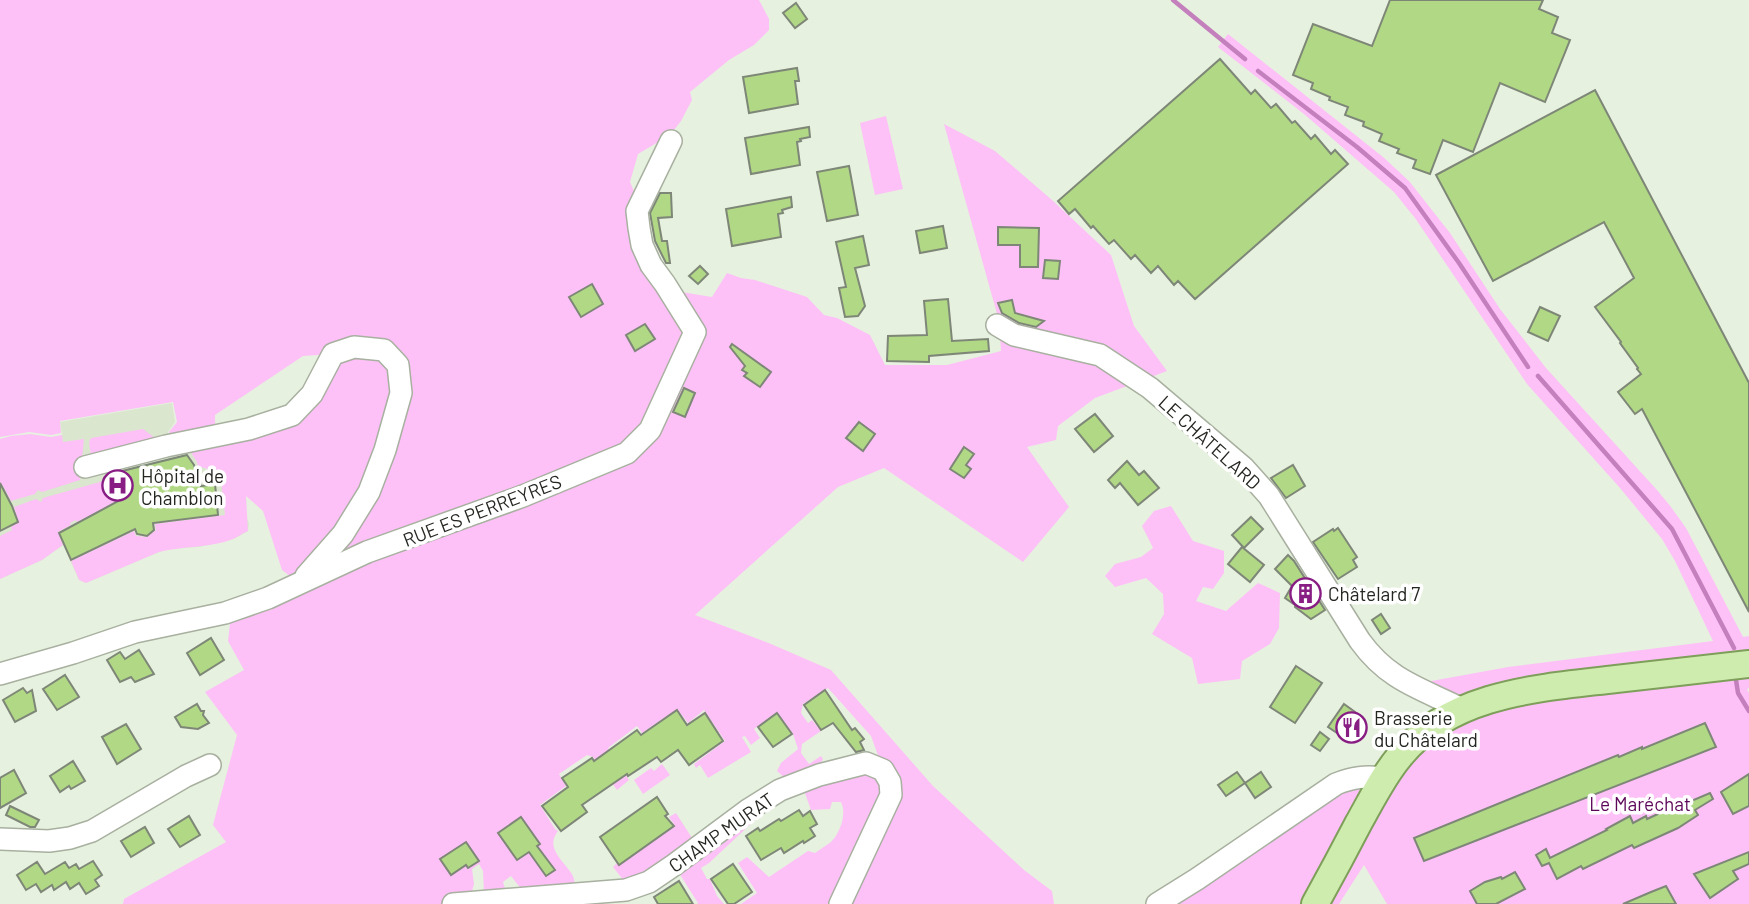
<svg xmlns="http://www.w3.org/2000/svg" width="1749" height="904" viewBox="0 0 1749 904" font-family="Barlow,sans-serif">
<rect width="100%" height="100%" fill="#e7f1df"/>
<polygon fill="#dae7ce" points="172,403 175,422 168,432 169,444 190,451 205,468 225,477 249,523 248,531 234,539 199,547 169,549 159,552 86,583 79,580 63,545 42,560 0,579 0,441 60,439 62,434 60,422"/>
<g fill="#fdc1f7">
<path d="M0 0H759L769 19V30L754 45 729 60 690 92 692 100 681 121 670 135 638 154 630 182 637 198 663 289 712 297 727 273 741 278 755 280 807 297 824 315 837 318 870 335 885 365H947L1001 351 999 321 944 124 995 151 1052 200 1111 255 1134 326 1167 371 1095 398 1058 426 1056 440 1027 447 1069 507 1023 562 884 468 838 487 695 615 771 644 831 670 933 786 1024 870 1052 891 1054 904H741L757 893 738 863 747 857 769 877 808 851 815 853C820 849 826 846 831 842 840 833 847 814 841 802H832L830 809 811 810 801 782 883 769 871 736 828 688 803 704 801 713 808 723 812 720 821 731 802 744 801 753 809 764 821 756 823 759 818 769 786 779 777 771 781 763 798 749 793 734 777 712 754 729 760 738 751 745 745 736 742 737 751 752 708 778 700 765 696 768 694 764 725 741 704 710 688 723 677 709 642 733 637 726 608 748 629 780 617 790 593 757 587 755 559 774 566 786 540 805 555 829 558 831C544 849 565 861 573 876 575 881 575 887 575 893L522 890 511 876 503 882 505 889 503 894 484 893 483 871 479 864 472 869 474 884 469 902 463 904H123L124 899 226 842 213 825 237 735 205 692 244 670 228 641 231 614 298 582 282 570 263 511 246 496 248 531C243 533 238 537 233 539 210 548 183 546 159 552L86 583 79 580 71 561 134 531 136 536 147 537 156 530 155 524 225 515 221 481 225 477 205 468 198 467 197 462 190 451 293 416 333 354 303 356 215 415V427L172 437 169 432 177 422 173 402 60 421 61 433 51 435 29 432 0 437Z"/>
<polygon points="1228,34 1383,157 1409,181 1450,233 1500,309 1546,368 1657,490 1671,507 1686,528 1743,637 1749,636 1749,688 1747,689 1749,693 1749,904 1387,904 1364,865 1339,904 1157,904 1363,776 1461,709 1426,682 1508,667 1713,641 1675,561 1662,539 1620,488 1527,384 1415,218 1394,192 1304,114 1218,47"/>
<polygon points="886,116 903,189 875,195 860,123"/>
<polygon points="143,429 155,438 160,446 92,463 89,442 91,438"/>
<polygon points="30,434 51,437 62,435 63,442 84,439 80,480 42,492 38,490 35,494 11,501 3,486 0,487 0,439 11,436"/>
<polygon points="114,478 119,493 125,494 126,497 77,522 76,520 70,523 71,525 58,532 63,545 42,560 0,579 0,536 12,530 11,527 18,522 14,507 36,499 41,502 43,498"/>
<polygon points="1171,506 1193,541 1224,551 1224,573 1213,589 1203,587 1196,601 1226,611 1258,583 1280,593 1279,628 1270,644 1242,661 1240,679 1198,684 1192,658 1152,634 1164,614 1163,594 1146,578 1115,587 1105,576 1115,564 1141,557 1153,548 1142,526 1154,511"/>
<polygon points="662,764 670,775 643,794 634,780 651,768 654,771"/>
<polygon points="748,810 756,819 709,863 701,868 707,879 710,879 717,896 724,904 697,904 698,903 674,865"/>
<path d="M676 813 692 838C675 858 652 874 625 882L613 867 618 862 620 865 675 826 669 817Z"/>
</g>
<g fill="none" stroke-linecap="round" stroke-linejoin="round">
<g stroke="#c480bd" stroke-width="4.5">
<polyline points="1173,0 1245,59"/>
<polyline points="1258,71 1357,147 1405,188 1459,263 1528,367"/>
<polyline points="1538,376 1672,529 1734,648"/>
<polyline points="1736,680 1738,693 1749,711"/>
</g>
</g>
<g fill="#b0d885" stroke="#7e8777" stroke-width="2">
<polygon points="1390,0 1543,0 1539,9 1558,17 1552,33 1570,40 1545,102 1500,83 1473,152 1443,140 1430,174 1413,168 1416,160 1397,153 1399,149 1379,141 1382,134 1363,126 1364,122 1345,115 1348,107 1329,100 1330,97 1311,89 1313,83 1293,75 1313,24 1372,46"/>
<polygon points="796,3 807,19 795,28 783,13"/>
<polygon points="1220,59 1251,94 1255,90 1271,108 1276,104 1292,123 1295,121 1311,139 1315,135 1331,154 1335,150 1348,164 1195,299 1178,281 1174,285 1158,266 1151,273 1135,255 1131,259 1114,240 1109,244 1093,226 1091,228 1075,209 1069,214 1058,201"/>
<polygon points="797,68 799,81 795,81 798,104 749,113 743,77"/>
<polygon points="1595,90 1749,383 1749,612 1642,409 1635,414 1618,392 1641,374 1637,369 1638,368 1620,343 1621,342 1595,307 1634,278 1604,222 1493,281 1436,175"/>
<polygon points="809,127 810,137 800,139 801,141 797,142 800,165 751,174 745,138"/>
<polygon points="849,166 858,215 827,221 817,172"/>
<polygon points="660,193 671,193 672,217 658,218 662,241 667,241 670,263 666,263 655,241 650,213"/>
<polygon points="791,197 792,207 782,210 783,213 778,214 781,237 732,246 726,209"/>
<polygon points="943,226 947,248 920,253 916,231"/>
<polygon points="998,227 1039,228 1038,267 1020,267 1020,245 998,245"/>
<polygon points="863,236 869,265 855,268 865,306 858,316 845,317 839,288 846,287 836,242"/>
<polygon points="1045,260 1060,261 1058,279 1043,278"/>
<polygon points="700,266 708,274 698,284 689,276"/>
<polygon points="592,284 603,304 581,317 569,297"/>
<polygon points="948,299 952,341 988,339 989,351 929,356 929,362 887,361 888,336 927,335 924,301"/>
<polygon points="1012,300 1015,313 1044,321 1036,327 1019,323 1002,313 998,303"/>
<polygon points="1540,307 1560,316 1548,341 1528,332"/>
<polygon points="645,324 655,339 635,351 626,335"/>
<polygon points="732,344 771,372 760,387 744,376 747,373 742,370 745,366 730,347"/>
<polygon points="684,388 695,393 685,417 673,412"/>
<polygon points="1095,414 1113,436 1094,452 1075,429"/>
<polygon points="859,422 875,434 863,451 846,438"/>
<polygon points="964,447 974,454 966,465 971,469 964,478 950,469"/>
<polygon points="187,455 194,465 199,483 201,483 201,486 215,484 218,515 153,523 154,530 147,536 137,534 135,529 71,560 59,533 122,499 114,473"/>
<polygon points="1127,461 1139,475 1144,471 1159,488 1138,505 1120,483 1115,488 1108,480"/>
<polygon points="1293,465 1305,486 1286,498 1271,478"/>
<polygon points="0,483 12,506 18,522 0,531"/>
<polygon points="1251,517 1263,529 1244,548 1232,535"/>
<polygon points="1338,528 1357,557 1353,560 1357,567 1338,579 1313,542 1333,529 1334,531"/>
<polygon points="1242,547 1264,565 1250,582 1228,564"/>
<polygon points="1288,555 1294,561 1325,610 1311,619 1295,607 1295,605 1285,598 1292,586 1275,569"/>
<polygon points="1381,614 1390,628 1381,634 1372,620"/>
<polygon points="211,638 224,660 200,675 187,653"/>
<polygon points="139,650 154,674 135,682 131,677 120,682 107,660 120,652 125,659"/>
<polygon points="1296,666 1322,683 1295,723 1270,707"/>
<polygon points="65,675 79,697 57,710 43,689"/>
<polygon points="23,688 27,693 32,690 36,711 15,722 3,700"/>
<polygon points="825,690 852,730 855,728 864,739 860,742 864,750 856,752 833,723 821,730 804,705"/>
<polygon points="197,704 201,711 204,711 203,715 209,723 198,729 181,727 175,717"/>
<polygon points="1344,704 1362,717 1346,739 1328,727"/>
<polygon points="677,710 687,725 705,713 723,741 689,765 678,750 661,762 657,757 628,776 627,774 582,805 587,812 561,831 542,806 568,787 562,778 592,758 594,761 637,730 641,735"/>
<polygon points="777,713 792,734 773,747 758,727"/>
<polygon points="1705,723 1716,747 1424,861 1414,838 1618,755 1619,757 1642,747 1642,749"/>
<polygon points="126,724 141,749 117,764 102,737"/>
<polygon points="1320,732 1329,739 1320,751 1311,745"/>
<polygon points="73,761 85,781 71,789 69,786 60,792 50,776"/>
<polygon points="14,770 26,793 0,808 0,778"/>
<polygon points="1237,772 1245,783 1226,796 1218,785"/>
<polygon points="1261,772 1271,787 1255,798 1245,783"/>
<polygon points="1749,774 1749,806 1733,814 1721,792"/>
<polygon points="1710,793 1713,799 1695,810 1698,815 1678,828 1634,848 1632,845 1583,869 1581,866 1557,879 1549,863 1542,866 1536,855 1546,849 1550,858 1607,830 1606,829 1630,816 1633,823 1646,816 1647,819 1688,800 1689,802"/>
<polygon points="657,797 668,814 665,816 674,826 619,865 600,837"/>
<polygon points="10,806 39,820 35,827 30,827 6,815"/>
<polygon points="799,810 803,816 810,811 817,824 810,828 815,836 804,843 803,841 784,853 781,848 761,860 746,836 758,828 760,831 779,819 781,821"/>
<polygon points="189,816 200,835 180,847 168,829"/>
<polygon points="521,817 540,844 537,846 555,870 546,876 529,852 517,860 498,833"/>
<polygon points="145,827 154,843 131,857 121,841"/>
<polygon points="466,842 479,861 468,868 466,865 451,875 440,859"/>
<polygon points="1749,852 1749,864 1733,871 1738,879 1710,898 1694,874"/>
<polygon points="93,861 102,875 95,880 99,886 86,894 79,883 70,889 66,882 54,890 52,885 41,892 36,884 26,890 17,875 37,862 45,874 65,862 69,868 76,864 79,869"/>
<polygon points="733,864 752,892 734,904 728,904 711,879"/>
<polygon points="1515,872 1525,889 1496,904 1477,904 1470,891 1485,882 1501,877 1502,879"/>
<polygon points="679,881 693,904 658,904 654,897"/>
<polygon points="1666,886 1676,904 1623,904 1651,892"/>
</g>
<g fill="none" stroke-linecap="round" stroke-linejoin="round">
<defs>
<g id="minor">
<path d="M997 325 1014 335 1100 355 1150 388 1244 468 1269 496 1360 641C1389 681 1420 688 1462 709"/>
<polyline points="85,467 166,446 249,429 292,415 312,394 333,354 354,347 384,350 398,365 401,393 385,450 369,492 343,534 306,576"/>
<polyline points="0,674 73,653 135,632 225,613 268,598 367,552 523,496 627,453 650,430 695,332 665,284 651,265 642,245 639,228 637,211 671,141"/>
<polyline points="0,839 49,841 70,838 92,831 186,776 210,765"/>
<polyline points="453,904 626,890 649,882 674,865 748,810 780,790 819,775 866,763 883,770 890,782 891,795 840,904"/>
<path d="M1157 904 1197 879 1336 784C1353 777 1365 776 1384 778"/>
</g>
<path id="major" d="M1315 904C1330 877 1344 851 1358 824 1371 801 1383 776 1400 756 1452 692 1541 688 1616 679 1660 674 1705 669 1749 664"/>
</defs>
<use href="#minor" stroke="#a8b0a0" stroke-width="24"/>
<use href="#major" stroke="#7e9f5a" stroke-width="30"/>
<use href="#minor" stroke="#fff" stroke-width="21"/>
<use href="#major" stroke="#cfecaf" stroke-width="26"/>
</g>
<defs>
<symbol id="hospital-ring" viewBox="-11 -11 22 22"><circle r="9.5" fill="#fff" stroke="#881e84" stroke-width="1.5"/><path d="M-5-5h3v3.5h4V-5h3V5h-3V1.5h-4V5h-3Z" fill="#881e84"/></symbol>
<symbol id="building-ring" viewBox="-11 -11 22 22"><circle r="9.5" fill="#fff" stroke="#881e84" stroke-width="1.5"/><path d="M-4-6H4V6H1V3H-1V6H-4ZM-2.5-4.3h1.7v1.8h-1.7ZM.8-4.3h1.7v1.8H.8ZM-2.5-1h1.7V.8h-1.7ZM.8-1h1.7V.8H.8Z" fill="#881e84"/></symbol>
<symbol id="restaurant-ring" viewBox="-11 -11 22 22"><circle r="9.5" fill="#fff" stroke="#881e84" stroke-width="1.5"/><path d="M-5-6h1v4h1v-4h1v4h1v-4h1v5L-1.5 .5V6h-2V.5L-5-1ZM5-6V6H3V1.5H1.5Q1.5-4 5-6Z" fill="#881e84"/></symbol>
</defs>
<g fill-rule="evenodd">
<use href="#hospital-ring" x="100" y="468" width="35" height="35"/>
<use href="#building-ring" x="1288" y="576" width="35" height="35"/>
<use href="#restaurant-ring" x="1334" y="710" width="35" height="35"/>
</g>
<g text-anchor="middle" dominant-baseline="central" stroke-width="7" stroke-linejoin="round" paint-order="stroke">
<g font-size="19" fill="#242721" stroke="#fff">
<text transform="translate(1210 442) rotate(42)">LE CHÂTELARD</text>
<text transform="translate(482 510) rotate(-21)">RUE ES PERREYRES</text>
<text transform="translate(721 832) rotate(-35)">CHAMP MURAT</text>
</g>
<g font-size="19" fill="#242721" stroke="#fff" text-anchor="start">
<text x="141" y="475">Hôpital de<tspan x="141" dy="22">Chamblon</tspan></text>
<text x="1328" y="593">Châtelard 7</text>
<text x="1374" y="717">Brasserie<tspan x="1374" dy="22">du Châtelard</tspan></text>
</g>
<g font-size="19" fill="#5d0659" stroke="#fff">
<text x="1640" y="803">Le Maréchat</text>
</g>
</g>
</svg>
